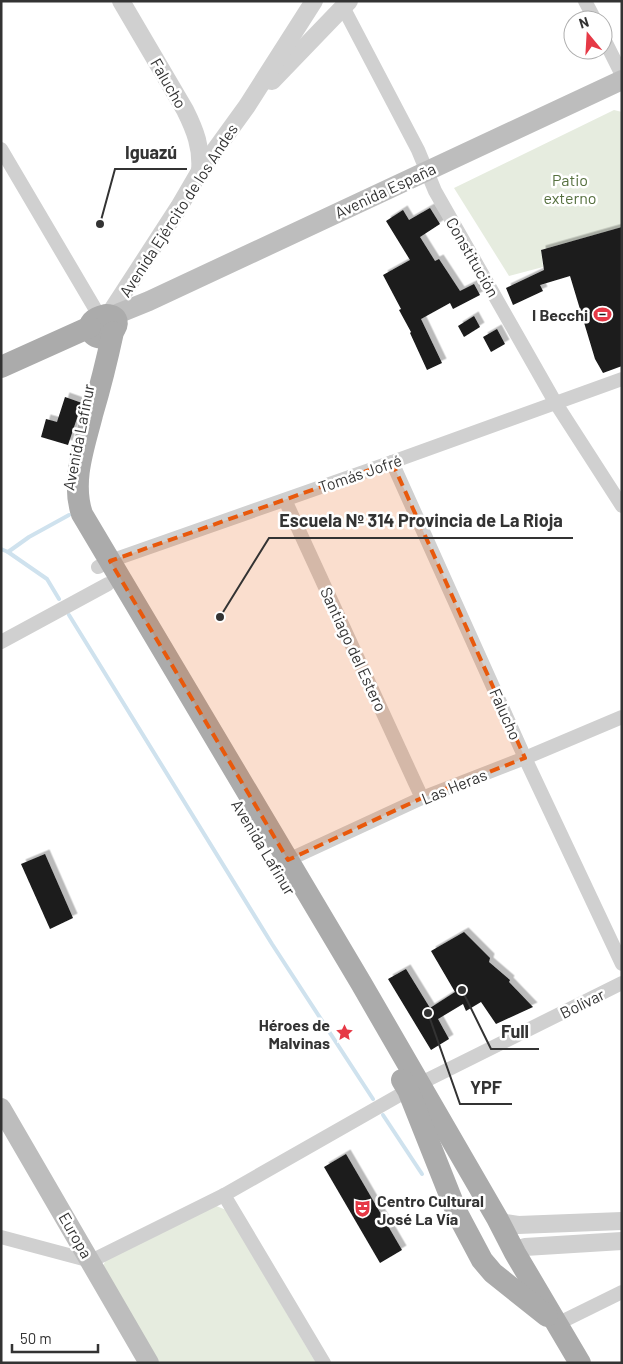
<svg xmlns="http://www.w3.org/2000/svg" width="623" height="1364" viewBox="0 0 623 1364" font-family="Barlow,sans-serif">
<defs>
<filter id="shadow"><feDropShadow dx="4.5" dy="-4.5" stdDeviation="0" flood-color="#0004"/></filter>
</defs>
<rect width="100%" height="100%" fill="#fff"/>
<g fill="#e6ecdf">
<polygon points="614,110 622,112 622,227 541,250 543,267 509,276 454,188"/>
<polygon points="214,1205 226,1210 316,1363 157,1363 101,1271 106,1259"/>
</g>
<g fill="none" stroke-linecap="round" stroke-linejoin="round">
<g stroke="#cfe2ee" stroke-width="4">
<polyline points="1,549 8,552 47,579 59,599"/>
<polyline points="8,552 29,537 69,515"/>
<polyline points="69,615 272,944 373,1099"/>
<polyline points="383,1115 422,1174"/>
</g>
</g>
<g fill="#1a1a1a" filter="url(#shadow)">
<polygon points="430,208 440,224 420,237 435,261 439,259 460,291 474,284 480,295 453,309 450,303 421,319 442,363 427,370 410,333 411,332 399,310 401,309 383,275 410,260 386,221 403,210 409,220"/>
<polygon points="622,227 622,366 603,373 595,359 570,276 540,285 543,291 513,305 506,288 544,270 541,250"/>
<polygon points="474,316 480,327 464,337 458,326"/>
<polygon points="497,329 505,344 491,352 483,337"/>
<polygon points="65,397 82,403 68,445 41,437 46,419 57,422"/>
<polygon points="45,854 73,918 50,929 21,864"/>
<polygon points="464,932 490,958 489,962 510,980 509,982 533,1007 496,1024 481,1002 466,1011 463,1004 438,1019 449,1039 431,1050 388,979 406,969 430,1008 455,992 431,951"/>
<polygon points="346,1154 402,1250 380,1263 324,1167"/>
</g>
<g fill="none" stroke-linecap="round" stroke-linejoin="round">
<g stroke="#d0d0d0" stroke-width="14">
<polyline points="585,1 595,20"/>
<polyline points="343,7 418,150 435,191 555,402 622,506"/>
<polyline points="603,37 622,75"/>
<polyline points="1,149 100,317"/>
<polyline points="392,462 525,758 622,964"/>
<polyline points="285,500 422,798"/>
<polyline points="98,567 110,561 392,462 622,379"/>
<polyline points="1,642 108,584"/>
<polyline points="288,860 422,798 525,758 622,717"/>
<polyline points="224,1195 324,1363"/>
<polyline points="1,1237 91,1261 224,1195 419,1084 622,983"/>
<polyline points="557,1324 622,1292"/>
</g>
<g stroke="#d0d0d0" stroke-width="18">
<path d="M121 1 185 110C195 130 202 148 200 171"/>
<polyline points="272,81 349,1"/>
<polyline points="109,315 179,207 200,171 247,106 314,1"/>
<polyline points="497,1218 505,1223 518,1225 622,1221"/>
<polyline points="515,1253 519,1249 525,1247 622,1241"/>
</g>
<g stroke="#bdbdbd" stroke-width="20">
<polyline points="112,316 149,301 622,80"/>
<polyline points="1,1108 149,1363"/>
</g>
<g stroke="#ababab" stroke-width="22">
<path d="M106 315C133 316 102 353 90 330 89 320 97 317 106 315Z"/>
<path d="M113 332C107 360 100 388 92 415 84 447 71 481 82 514L361 983 497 1218 515 1253 580 1363"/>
<polyline points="1,367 90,327"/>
<polyline points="402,1080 408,1090 457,1213 482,1260 493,1273 547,1316"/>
</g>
</g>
<path fill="#e8590c" fill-opacity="0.2" stroke="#e8590c" stroke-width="4" stroke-dasharray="10 6" stroke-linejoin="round" d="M392 462 525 758 422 798 288 860 110 561Z"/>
<defs>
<symbol id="stadium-bare" viewBox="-9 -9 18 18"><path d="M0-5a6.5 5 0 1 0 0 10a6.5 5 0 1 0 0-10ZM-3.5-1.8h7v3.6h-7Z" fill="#e63946" stroke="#fff" stroke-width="2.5" paint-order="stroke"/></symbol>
<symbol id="sight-bare" viewBox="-9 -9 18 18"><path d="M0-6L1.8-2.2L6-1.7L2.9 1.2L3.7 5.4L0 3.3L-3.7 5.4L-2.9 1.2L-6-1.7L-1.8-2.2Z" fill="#e63946" stroke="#fff" stroke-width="2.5" paint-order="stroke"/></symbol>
<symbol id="theatre-bare" viewBox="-9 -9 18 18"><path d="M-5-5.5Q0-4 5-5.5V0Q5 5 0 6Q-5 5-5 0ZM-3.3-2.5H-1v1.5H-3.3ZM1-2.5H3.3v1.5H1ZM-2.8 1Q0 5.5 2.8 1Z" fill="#e63946" stroke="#fff" stroke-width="2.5" paint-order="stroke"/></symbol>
</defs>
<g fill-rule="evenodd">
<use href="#stadium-bare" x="590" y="302" width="25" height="25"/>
<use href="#sight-bare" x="332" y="1020" width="25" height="25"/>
<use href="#theatre-bare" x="350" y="1196" width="25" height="25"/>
</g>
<g text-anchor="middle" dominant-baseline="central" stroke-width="5" stroke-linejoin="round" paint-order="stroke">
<g font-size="16" fill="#333" stroke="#fff">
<text transform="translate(169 83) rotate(60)">Falucho</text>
<text transform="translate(385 190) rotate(-25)">Avenida España</text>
<text transform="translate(178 210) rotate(-57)">Avenida Ejército de los Andes</text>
<text transform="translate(473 257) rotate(60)">Constitución</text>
<text transform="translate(78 437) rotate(-79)">Avenida Lafinur</text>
<text transform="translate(360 473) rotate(-19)">Tomás Jofré</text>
<text transform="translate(354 649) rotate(65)">Santiago del Estero</text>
<text transform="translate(506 714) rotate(66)">Falucho</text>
<text transform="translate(454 786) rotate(-22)">Las Heras</text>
<text transform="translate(264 847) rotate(59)">Avenida Lafinur</text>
<text transform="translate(582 1003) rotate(-26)">Bolívar</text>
<text transform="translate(76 1235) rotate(60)">Europa</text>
</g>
<g font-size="16" fill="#56703f" stroke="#fff">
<text x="570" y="179">Patio<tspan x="570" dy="18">externo</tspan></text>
</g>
<g font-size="16" font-weight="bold" fill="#333" stroke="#fff" text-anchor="end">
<text x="588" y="314">I Becchi</text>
<text x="330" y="1024">Héroes de<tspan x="330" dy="18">Malvinas</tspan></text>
<text x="377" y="1200" text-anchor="start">Centro Cultural<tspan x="377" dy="18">José La Vía</tspan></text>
</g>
</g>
<path fill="none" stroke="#333" stroke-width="2" d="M100 224L115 169H187M220 617L269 538H573M462 990L491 1049H539M428 1013L460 1104H512"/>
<g fill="#333" stroke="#fff" stroke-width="2">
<circle cx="100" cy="224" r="5"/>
<circle cx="220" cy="617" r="5"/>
<circle cx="462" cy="990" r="5"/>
<circle cx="428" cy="1013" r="5"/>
</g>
<g font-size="18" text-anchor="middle" font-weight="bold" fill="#333" stroke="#fff" stroke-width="5" stroke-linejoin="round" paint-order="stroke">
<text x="151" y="159">Iguazú</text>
<text x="421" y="527">Escuela Nº 314 Provincia de La Rioja</text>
<text x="515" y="1038">Full</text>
<text x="486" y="1094">YPF</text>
</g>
<rect width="623" height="1364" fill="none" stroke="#333333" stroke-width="5"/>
<g transform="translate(588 35) rotate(342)"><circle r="24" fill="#ffffff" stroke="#adadad"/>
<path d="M0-4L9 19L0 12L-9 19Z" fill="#e63946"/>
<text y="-8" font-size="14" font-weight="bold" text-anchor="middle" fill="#333333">N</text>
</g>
<path d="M12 1344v8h86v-8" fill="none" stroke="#333333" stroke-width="2.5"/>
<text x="20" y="1344" font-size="15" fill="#333333" stroke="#ffffff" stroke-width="4" paint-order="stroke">50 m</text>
</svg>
